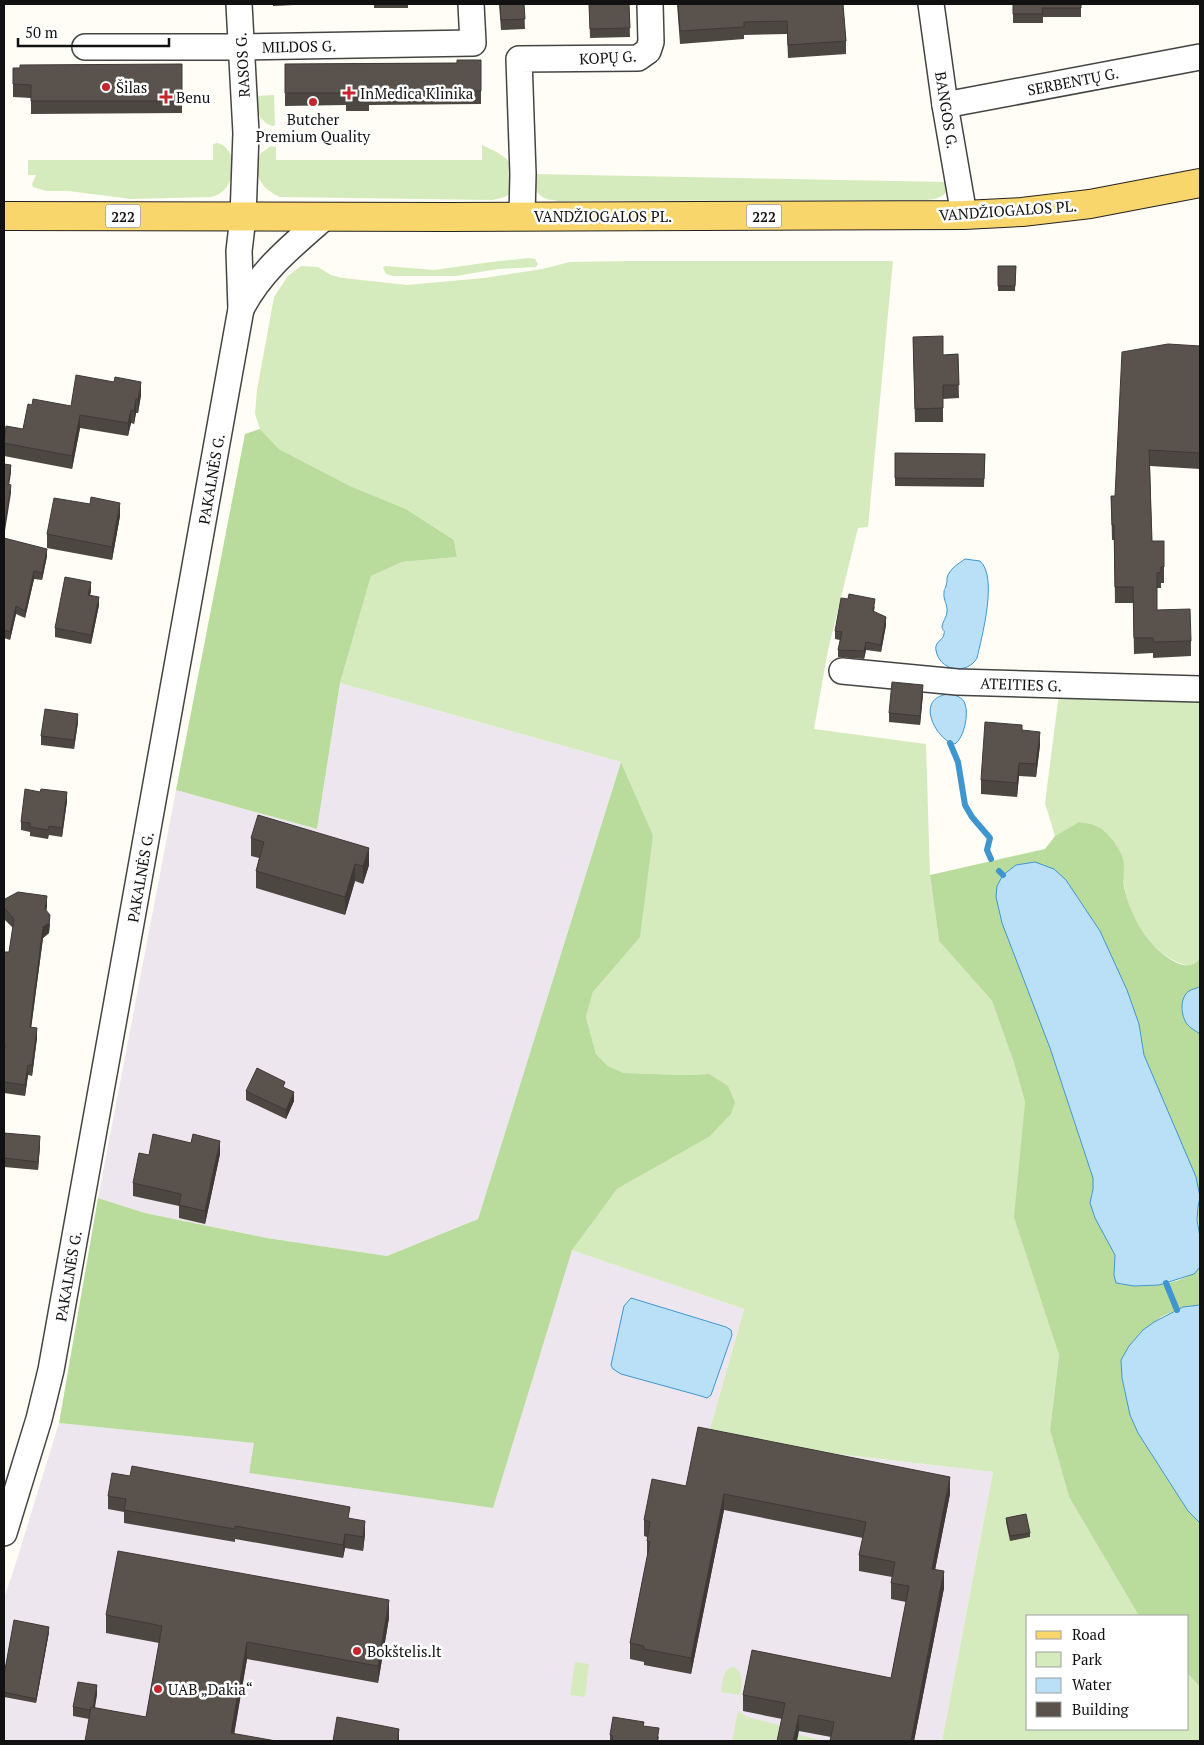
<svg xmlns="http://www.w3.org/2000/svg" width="1204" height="1745" viewBox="0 0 1204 1745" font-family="'PT Serif',serif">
<rect width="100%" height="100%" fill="#fffdf5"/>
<g fill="#eee6ef">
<polygon points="340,683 621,762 478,1219 387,1256 267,1238 208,1226 145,1213 98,1198 176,790 317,829"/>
<polygon points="571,1250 744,1309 707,1439 993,1472 942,1741 4,1741 4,1598 14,1569 59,1423 255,1443 249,1473 493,1508"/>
</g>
<g fill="#d5ebbd">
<path d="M274 95 275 125 273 126C258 122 257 110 256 96Z"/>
<path d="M218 143C243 152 235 193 211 197L131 199 69 191H46L33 187 32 184 36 175H28V160H213V144Z"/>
<path d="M482 145C511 159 513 159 513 191L505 197 492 200 280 197C261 189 251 173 261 153L271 146 276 147V160H482Z"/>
<path d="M532 174 948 182C949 196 938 199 927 200L558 201C538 199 535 193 532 174Z"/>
<polygon points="529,258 535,259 538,264 536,267 498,269 456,276 393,276 386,274 383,268 385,266 434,270 491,262"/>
<polygon points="629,261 893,261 868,527 858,528 828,650 814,729 926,744 930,875 939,941 992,1001 1014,1063 1025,1102 1023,1134 1041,1297 1059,1355 1050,1430 1069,1497 1139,1616 1028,1616 1028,1729 1188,1729 1188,1674 1200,1687 1200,1741 942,1741 993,1472 707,1439 744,1309 571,1250 617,1189 709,1137 709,1074 685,1075 624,1073 608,1066 596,1054 586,1017 593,992 612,968 653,835 621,762 340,683 371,576 402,562 457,557 454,540 406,509 350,486 279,449 260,429 255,414 257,390 274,297 288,276 301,266 318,267 331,275 343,278 407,285 484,278 542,269 570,262"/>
<path d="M1060 686 1200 689V958C1194 966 1186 967 1177 962 1148 948 1129 917 1124 885 1122 876 1123 867 1123 858L1080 822 1055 836 1045 803Z"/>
<polygon points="575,1662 589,1664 585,1697 570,1695"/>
<path d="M734 1667C744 1673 742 1685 740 1695L721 1692C723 1682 722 1668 734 1667Z"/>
<polygon points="738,1711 747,1717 782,1726 784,1731 825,1741 732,1741"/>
</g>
<g fill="#b9dc9c">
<polygon points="260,429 279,449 350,486 406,509 454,540 457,557 402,562 371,576 340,683 317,829 176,790 245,434"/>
<polygon points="621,762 653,835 640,937 593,992 586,1017 596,1054 608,1066 624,1073 685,1075 709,1074 728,1086 735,1102 731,1114 709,1137 617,1189 572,1250 493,1508 249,1473 254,1443 59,1423 98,1198 145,1213 208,1226 267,1238 387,1256 478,1219"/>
<path d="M1079 822C1085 823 1093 824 1098 827 1108 832 1118 846 1122 856 1126 865 1122 877 1124 887 1131 918 1148 948 1177 963 1186 967 1194 966 1200 958V987L1190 991 1188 1026 1200 1034V1237C1198 1223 1197 1211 1200 1197L1144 1055 1139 1024 1074 893 1066 880 996 897 1050 1048 1093 1178V1189L1091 1195 1115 1255 1114 1275 1116 1283C1138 1289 1188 1286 1200 1265V1305L1183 1307 1161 1317 1143 1330 1129 1346 1121 1360 1122 1378 1130 1415 1138 1433 1188 1511 1200 1523V1687L1188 1674V1616H1139L1069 1497 1050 1430 1059 1355 1014 1217 1025 1102 1014 1063 992 1001 939 941 930 875 1045 849 1055 836Z"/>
</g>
<g fill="#b9e0f7" stroke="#3f96cf">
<path d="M965 559 980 561C998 577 982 636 977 658 968 674 943 672 937 654 932 641 943 642 944 634 945 629 943 632 942 627 942 622 947 617 947 612 948 605 943 600 944 593 944 588 945 590 946 586 947 583 947 581 947 578 949 569 958 564 965 559Z"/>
<path d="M949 694C955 695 963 697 965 704 969 714 964 738 955 744 938 742 912 698 949 694Z"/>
<polygon points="1035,862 1054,869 1066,880 1100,931 1127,990 1139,1024 1144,1055 1196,1177 1200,1197 1198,1207 1197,1220 1200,1237 1200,1267 1194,1274 1159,1285 1134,1286 1116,1283 1114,1275 1115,1255 1095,1218 1090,1203 1093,1189 1093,1178 1050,1048 1002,923 996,897 997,886 1003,875 1016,865"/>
<path d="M1200 987V1034C1196 1031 1190 1028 1187 1024 1181 1016 1179 998 1189 991 1192 989 1197 988 1200 987Z"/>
<polygon points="631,1298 726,1327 731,1330 732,1335 711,1395 707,1398 701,1396 621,1374 613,1369 611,1365 624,1306"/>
<polygon points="1200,1305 1200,1523 1188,1511 1138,1433 1130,1415 1122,1378 1121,1360 1129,1346 1143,1330 1154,1322 1183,1307"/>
</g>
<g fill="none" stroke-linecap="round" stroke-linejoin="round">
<g stroke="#3f96cf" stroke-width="6">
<polyline points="950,743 958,762 965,805 972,817 990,838 987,850 991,859"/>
<polyline points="999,871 1003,875"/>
<polyline points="1166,1283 1177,1310"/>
</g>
<defs>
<g id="minor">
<polyline points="931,4 945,105 964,215"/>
<polyline points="85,47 241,47 473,43 471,4"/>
<polyline points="945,105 1200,57"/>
<polyline points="522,216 523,174 519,59 638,58 648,51 651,42 650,4"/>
<path d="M241 309C261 270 294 244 326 216"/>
<polyline points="842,671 957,682 1200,689"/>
<polyline points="4,1533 39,1419 51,1370 241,309 239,251 243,217 246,133 239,4"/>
</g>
<polyline id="primary" points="4,216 448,217 964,215 1022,212 1090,204 1200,183"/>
</defs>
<use href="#minor" stroke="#444" stroke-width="28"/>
<use href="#primary" stroke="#222" stroke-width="30"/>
<use href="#minor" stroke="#fff" stroke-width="25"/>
<use href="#primary" stroke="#f9d66b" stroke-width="28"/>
</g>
<g fill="#4d4742">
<polygon points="273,4 294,4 294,5 273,6"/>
<rect x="374" y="4" width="34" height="4"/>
<polygon points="499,4 524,4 525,29 501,30"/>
<polygon points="589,4 629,4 630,37 590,38"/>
<polygon points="677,4 843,4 846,41 846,54 788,58 787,34 744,35 744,39 680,44"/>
<polygon points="1013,4 1081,4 1081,17 1043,17 1043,23 1013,23"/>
<polygon points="481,60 481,104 369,105 369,111 346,111 346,105 285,106 285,64 457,63"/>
<polygon points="182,64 182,113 31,114 31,98 13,97 13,68"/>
<polygon points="998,266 1016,266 1015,291 998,291"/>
<polygon points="913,337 943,355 958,354 959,398 943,399 943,422 915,422"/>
<polygon points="1200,346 1200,469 1150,466 1152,541 1164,541 1164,583 1161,583 1161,588 1157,588 1157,610 1191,641 1191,656 1153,658 1153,653 1134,654 1133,603 1115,603 1114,540 1112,540 1111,496 1115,496"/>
<polygon points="141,395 138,413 136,413 134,424 131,423 128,436 80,428 72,469 4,456 4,442 23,429 32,405 71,406"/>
<polygon points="895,453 985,454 984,487 895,486"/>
<polygon points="120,516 112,560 47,548 47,534"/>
<polygon points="4,538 47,556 42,580 34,579 25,618 16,614 10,640 4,638"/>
<polygon points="91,591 90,595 99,605 91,644 55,637 55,628"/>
<polygon points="875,606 874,611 886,625 881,652 866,650 864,659 838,657 838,650 840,640 835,639 835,631"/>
<polygon points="923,694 920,725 889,722 889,713"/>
<polygon points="78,722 74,749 41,745 41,736"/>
<polygon points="1022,730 1040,745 1036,777 1019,776 1017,797 981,794 981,780"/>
<polygon points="67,801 62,837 49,835 48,839 30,836 30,832 21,830 21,822"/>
<polygon points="251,838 369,865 363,884 355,881 345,915 256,888 256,871 259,858 251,856"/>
<polygon points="47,906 46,910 50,925 49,933 43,938 31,1027 37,1038 32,1076 28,1075 25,1096 4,1093 4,952 9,952 13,928 4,919 4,908"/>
<polygon points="285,1088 294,1101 286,1119 246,1100 246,1091"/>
<polygon points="4,1133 40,1145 38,1170 4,1167"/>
<polygon points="220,1154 205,1224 179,1218 179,1206 133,1196 133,1183 149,1155"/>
<polygon points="686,1486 950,1494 935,1570 944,1588 914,1741 830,1741 831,1737 799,1731 782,1719 743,1711 743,1695 891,1678 906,1602 891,1599 891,1583 892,1577 859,1571 859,1555 863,1538 724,1510 691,1674 644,1665 644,1662 630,1659 630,1643 647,1557 647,1537 644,1536 644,1520"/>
<polygon points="108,1496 350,1518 365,1534 363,1551 345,1548 343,1558 235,1539 235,1542 124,1523 124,1512 108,1509"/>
<polygon points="1006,1518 1030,1533 1030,1537 1010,1541 1006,1522"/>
<polygon points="106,1615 389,1618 378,1683 247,1659 234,1733 89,1719 73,1716 73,1707 97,1694 95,1708 146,1717 159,1643 106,1633"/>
<polygon points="49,1632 36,1703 4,1697 4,1675"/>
<polygon points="644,1726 659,1737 658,1741 610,1741 610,1735"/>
</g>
<g fill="#3f3936">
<polygon points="141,382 141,395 138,413 138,400"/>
<polygon points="136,399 136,413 134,424 134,411"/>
<polygon points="131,410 131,423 128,436 128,423"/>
<polygon points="80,415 80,428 72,469 72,456"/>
<polygon points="11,465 11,473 8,492 8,484"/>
<polygon points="11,485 11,493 4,537 4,529"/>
<polygon points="120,503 120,516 112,560 112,547"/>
<polygon points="47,549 47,556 42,580 42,573"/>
<polygon points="34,571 34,579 25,618 25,611"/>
<polygon points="91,582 91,591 88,603 88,595"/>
<polygon points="99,597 99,605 91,644 91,635"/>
<polygon points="16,606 16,614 10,640 10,632"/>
<polygon points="886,617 886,625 881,652 881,645"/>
<polygon points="866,642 866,650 864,659 864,651"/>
<polygon points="923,685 923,694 920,725 920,716"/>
<polygon points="78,714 78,722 74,749 74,740"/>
<polygon points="1040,732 1040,745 1036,777 1036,764"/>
<polygon points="1019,763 1019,776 1017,797 1017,783"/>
<polygon points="67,792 67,801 62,837 62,828"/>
<polygon points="369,848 369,865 363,884 363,866"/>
<polygon points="355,864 355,881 345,915 345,897"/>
<polygon points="47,896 47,906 45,919 45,909"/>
<polygon points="50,915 49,933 43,938 30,1037 30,1027 43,927"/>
<polygon points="37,1028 37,1038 32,1076 32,1065"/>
<polygon points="28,1065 28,1075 25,1096 25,1085"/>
<polygon points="294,1092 294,1101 286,1119 286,1110"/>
<polygon points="40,1136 40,1145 38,1170 38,1162"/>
<polygon points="220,1141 220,1154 205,1224 205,1211"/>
<polygon points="5,1261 5,1270 4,1278 4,1269"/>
<polygon points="950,1477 950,1494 932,1585 932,1569"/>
<polygon points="724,1494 724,1510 691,1674 691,1658"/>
<polygon points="365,1521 365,1534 363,1551 363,1537"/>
<polygon points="345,1534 345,1548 343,1558 343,1545"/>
<polygon points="944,1571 944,1588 914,1741 911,1741"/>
<polygon points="389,1600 389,1618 378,1683 378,1666"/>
<polygon points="49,1627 49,1632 36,1703 36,1699"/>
<polygon points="247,1642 247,1659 233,1741 231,1733"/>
<polygon points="97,1685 97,1694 92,1720 92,1711"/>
<polygon points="799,1715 799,1731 797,1741 793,1741"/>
<polygon points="399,1729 399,1741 397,1741"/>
</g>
<g fill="#5a524d" stroke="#3f3936">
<polygon points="500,4 524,4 525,19 501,20"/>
<polygon points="589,4 629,4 630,28 590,29"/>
<polygon points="678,4 843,4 846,41 788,45 787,21 744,22 744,27 680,31"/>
<polygon points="1013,4 1081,4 1081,8 1042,8 1043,14 1013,14"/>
<polygon points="457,60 481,60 481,91 369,92 369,98 346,98 346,93 285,93 285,64 457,63"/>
<polygon points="182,64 182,101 31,101 31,85 13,84 13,68 20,68 20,65"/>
<polygon points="998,266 1016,266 1015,286 998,286"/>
<polygon points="943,336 943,355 958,354 959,385 943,385 943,408 915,409 913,337"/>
<polygon points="1168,344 1200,346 1200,453 1149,450 1152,541 1164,541 1164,567 1161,567 1161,572 1157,573 1157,610 1190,609 1191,641 1153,642 1153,638 1134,638 1133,587 1115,587 1114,525 1112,525 1111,496 1115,496 1122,352"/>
<polygon points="76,375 114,382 115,377 141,382 138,400 136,399 134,411 131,410 128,423 80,415 72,456 4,443 6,426 23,429 28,404 32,405 33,399 71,406"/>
<polygon points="895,453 985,454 984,479 895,478"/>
<polygon points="4,464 11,465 8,484 11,485 4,529"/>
<polygon points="91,497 120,503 112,547 47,534 54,498 90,504"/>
<polygon points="4,538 47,549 42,573 34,571 25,611 16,606 10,632 4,630"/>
<polygon points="65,577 91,582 88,595 99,597 91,635 55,628"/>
<polygon points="849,594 875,599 873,611 886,617 881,645 866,642 864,651 838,650 842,632 835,631 841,598 848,599"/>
<polygon points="892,682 923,685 920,716 889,713"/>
<polygon points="45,709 78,714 74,740 41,736"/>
<polygon points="985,722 1022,725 1022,730 1040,732 1036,764 1019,763 1017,783 981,780"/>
<polygon points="25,789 40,792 41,789 67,792 62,828 49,826 48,830 30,827 30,823 21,822"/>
<polygon points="258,815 369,848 363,866 355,864 345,897 256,871 264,842 251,838"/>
<polygon points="18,892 47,896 45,909 50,915 49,923 43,927 30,1027 37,1028 32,1065 28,1065 25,1085 4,1082 4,1055 5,1044 4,1044 4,952 9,952 14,919 4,908 5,899"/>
<polygon points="257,1068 285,1082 283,1087 294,1092 286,1110 246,1091"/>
<polygon points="4,1133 40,1136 38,1162 4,1158"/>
<polygon points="153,1134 191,1143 193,1134 220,1141 205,1211 179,1205 181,1194 133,1183 139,1153 149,1155"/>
<polygon points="698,1427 950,1477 932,1569 944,1571 911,1741 830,1741 834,1722 799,1715 793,1741 777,1741 785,1703 743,1695 752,1650 891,1678 909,1586 891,1583 895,1562 859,1555 866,1522 724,1494 691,1658 644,1649 644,1646 630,1643 650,1542 647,1541 650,1522 644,1520 652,1479 686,1486"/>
<polygon points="132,1466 350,1507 348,1518 365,1521 363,1537 345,1534 343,1545 235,1526 235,1529 124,1510 126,1499 108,1496 112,1473 130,1476"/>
<polygon points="1026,1514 1030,1533 1010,1536 1006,1518"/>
<polygon points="118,1551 389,1600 378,1666 247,1642 231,1733 276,1741 85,1741 91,1707 146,1717 162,1626 106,1615"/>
<polygon points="14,1620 49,1627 36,1699 4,1692 4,1675"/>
<polygon points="78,1682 97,1685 93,1708 91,1707 90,1710 73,1707"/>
<polygon points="337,1717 399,1729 397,1741 333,1741"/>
<polygon points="613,1717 644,1722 643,1726 659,1728 657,1741 612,1741 613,1736 610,1735"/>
</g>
<g fill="#c4262e" stroke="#fff" stroke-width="2">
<circle cx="106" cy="87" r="5"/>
<path d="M346.5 85.5h5v5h5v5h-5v5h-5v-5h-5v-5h5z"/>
<path d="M163.5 89.5h5v5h5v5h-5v5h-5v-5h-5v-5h5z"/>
<circle cx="313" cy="102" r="5"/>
<circle cx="357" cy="1651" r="5"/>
<circle cx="158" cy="1689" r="5"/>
</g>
<g text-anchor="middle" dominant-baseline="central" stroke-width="5" stroke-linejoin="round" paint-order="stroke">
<g fill="#fff" stroke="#585858" stroke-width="1">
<rect x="105.5" y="204.5" width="35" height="23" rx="4"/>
<rect x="746.5" y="204.5" width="35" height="23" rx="4"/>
</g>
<g font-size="14" font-weight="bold" fill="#111">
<text x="123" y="216">222</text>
<text x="764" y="216">222</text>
</g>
<g font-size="15" fill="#111" stroke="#fff">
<text transform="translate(299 46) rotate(-1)">MILDOS G.</text>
<text transform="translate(608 57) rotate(-3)">KOPŲ G.</text>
<text transform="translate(242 65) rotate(-93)">RASOS G.</text>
<text transform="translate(1073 81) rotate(-11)">SERBENTŲ G.</text>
<text transform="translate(947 110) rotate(81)">BANGOS G.</text>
<text transform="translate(1008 210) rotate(-4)">VANDŽIOGALOS PL.</text>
<text x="603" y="216">VANDŽIOGALOS PL.</text>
<text transform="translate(211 479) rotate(-80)">PAKALNĖS G.</text>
<text transform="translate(1021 684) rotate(2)">ATEITIES G.</text>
<text transform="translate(140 877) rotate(-80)">PAKALNĖS G.</text>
<text transform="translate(68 1276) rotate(-80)">PAKALNĖS G.</text>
</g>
<g font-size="15" fill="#111" stroke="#fff" text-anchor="start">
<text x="116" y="87">Šilas</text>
<text x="360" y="93">InMedica Klinika</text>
<text x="176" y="97">Benu</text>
<text x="313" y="119" text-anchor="middle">Butcher<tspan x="313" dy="17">Premium Quality</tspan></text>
<text x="367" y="1651">Bokštelis.lt</text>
<text x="168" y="1689">UAB „Dakia“</text>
</g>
</g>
<rect width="1204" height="1745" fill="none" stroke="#111111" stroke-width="10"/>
<rect x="1026" y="1615" width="162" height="115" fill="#ffffff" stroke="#a0a0a0"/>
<rect x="1036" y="1631" width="25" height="8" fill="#f9d66b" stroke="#a0a0a0"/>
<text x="1072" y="1640" font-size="15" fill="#111111">Road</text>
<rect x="1036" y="1652" width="25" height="15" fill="#d5ebbd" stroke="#a0a0a0"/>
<text x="1072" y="1665" font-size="15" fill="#111111">Park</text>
<rect x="1036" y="1678" width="25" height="15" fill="#b9e0f7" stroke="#a0a0a0"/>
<text x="1072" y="1690" font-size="15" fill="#111111">Water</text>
<rect x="1036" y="1702" width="25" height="15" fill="#5a524d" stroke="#a0a0a0"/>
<text x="1072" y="1715" font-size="15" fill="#111111">Building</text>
<path d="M18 38v8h151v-8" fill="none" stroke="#111111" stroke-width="2.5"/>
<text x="25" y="38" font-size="15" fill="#111111" stroke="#ffffff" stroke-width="4" paint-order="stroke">50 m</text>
</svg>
